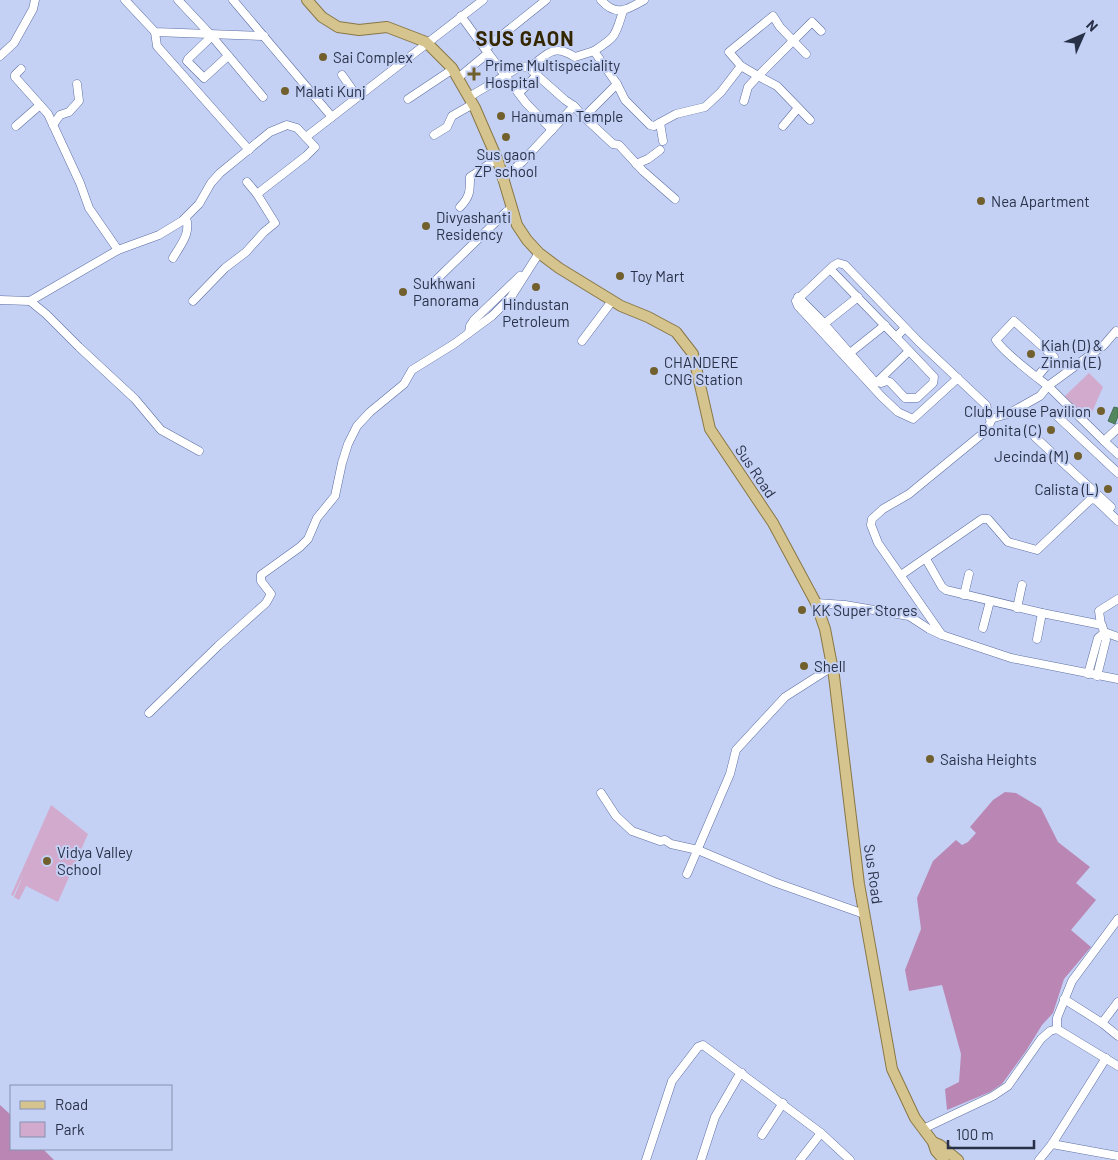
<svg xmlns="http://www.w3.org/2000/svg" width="1118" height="1160" viewBox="0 0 1118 1160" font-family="Barlow,sans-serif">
<rect width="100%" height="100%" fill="#c4d1f4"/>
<g fill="#d2aacd">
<polygon points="1089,373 1103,387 1088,421 1064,397"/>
<polygon points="51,805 88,834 58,902 26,886 19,900 14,897 24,873 13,896 11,895"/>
</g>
<g fill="#ba87b5">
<polygon points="1005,792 1016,793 1041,808 1058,842 1090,867 1076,883 1096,900 1071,930 1091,947 1064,979 1053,1013 1042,1025 1026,1051 1002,1084 990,1092 947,1110 945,1089 959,1082 961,1054 942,985 909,991 905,970 921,929 917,898 933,861 956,840 962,845 968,842 976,833 970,827 993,800"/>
<polygon points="0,1105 11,1115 11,1149 43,1149 54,1160 0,1160"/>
</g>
<polygon fill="#52875d" stroke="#466d57" points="1114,407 1118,408 1118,416 1115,424 1108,421"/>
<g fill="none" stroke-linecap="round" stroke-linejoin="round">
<defs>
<g id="minor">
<polyline points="125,0 155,32 264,36"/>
<polyline points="178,0 210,34 263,97"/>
<polyline points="233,0 332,117"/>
<path d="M601 0C616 17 627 10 644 0"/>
<polyline points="155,32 157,46 249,150"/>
<polyline points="212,36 188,59 187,61 204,78 228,56"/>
<polyline points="486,48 546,0"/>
<polyline points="488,53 526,103 552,130"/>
<polyline points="0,56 14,43 33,9 35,0"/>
<path d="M529 68C548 54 552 43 575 57L594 51"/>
<polyline points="21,69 15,75 15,77 48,114 80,183 89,208 118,250"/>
<polyline points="342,75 357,96"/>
<polyline points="458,78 488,53 461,16"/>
<polyline points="617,84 625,100 650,125 654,126 676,114 705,107 721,92 741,66"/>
<polyline points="519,93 537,75"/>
<polyline points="469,97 521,66 529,68 565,100 574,106"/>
<polyline points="408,99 453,69"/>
<polyline points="744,101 748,87 758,76 741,66 729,52 773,16 780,27 806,54"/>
<polyline points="584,117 613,144 619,145 643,171 675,199"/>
<polyline points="810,120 777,86 758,76 812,22 821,31"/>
<polyline points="660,123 663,141"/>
<polyline points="53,125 60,115 69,112 79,101 77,84"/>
<polyline points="16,126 40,105"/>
<polyline points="783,126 798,108"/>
<polyline points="434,135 447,127 452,116 473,104"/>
<polyline points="306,137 483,0"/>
<polyline points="636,164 648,159 660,150"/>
<path d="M502 179 522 162 574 106 584 117 617 84 594 51C617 36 615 36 623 11"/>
<path d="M460 207C470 197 470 191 470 177L497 159"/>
<path d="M173 258C181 244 191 234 186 218"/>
<polyline points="830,269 896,337 905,328"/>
<polyline points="435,281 506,212 511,209"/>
<polyline points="798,297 819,318 874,381 881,383 887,381 890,382 905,398 917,398 933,383 934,377 896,337"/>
<polyline points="0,300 30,301 118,250 159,235 182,221 199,204 211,183 220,173 270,132 287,125 297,128 315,147 306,156 257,194 247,182"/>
<polyline points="30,301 46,314 79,347 135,399 161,430 199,451"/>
<polyline points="193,301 225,268 246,252 264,232 275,223 257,194"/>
<polyline points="824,324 858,297"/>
<polyline points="469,333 470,326 474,320 520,276"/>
<polyline points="582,341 612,301"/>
<polyline points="850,353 885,325"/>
<path d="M1037 377 1054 357 1014 321 996 340C1003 352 1035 376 1048 386L1104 441"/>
<polyline points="876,383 909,351"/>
<polyline points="1057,416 1118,473"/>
<polyline points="990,419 1008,414 1040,396 1048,386 1104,345 1116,331 1118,333"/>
<polyline points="1118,428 1104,441 1118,454"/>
<polyline points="1035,437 1111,507"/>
<polyline points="926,559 942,587 946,590 1042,613 1102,625 1106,640 1097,676"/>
<polyline points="901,575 982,519 988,519 1008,542 1037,550 1091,499 1096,500 1118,521"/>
<polyline points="964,595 969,574"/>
<polyline points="816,603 845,605 909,616 929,629 942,635 1011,658 1118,679"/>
<polyline points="1017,608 1022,585"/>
<polyline points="1101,625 1099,611 1118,599"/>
<polyline points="983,628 990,601"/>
<polyline points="1104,632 1118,637"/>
<polyline points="942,635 878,543 871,525 872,519 883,509 909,494 987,430 991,421 986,405 918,341 845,265 838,263 833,266 796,301 798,306 882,397 898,412 913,419 958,378"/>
<polyline points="1037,639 1042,613"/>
<polyline points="1088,674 1098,638 1104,633"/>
<polyline points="149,713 218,646 266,603 271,594 261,581 261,575 300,547 308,539 317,518 335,496 342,463 348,444 357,426 370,412 404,384 412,370 454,344 492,316 511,297 539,253"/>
<polyline points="601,793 616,816 632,831 660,841 665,840 671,844 698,850 774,882 864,914"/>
<polyline points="687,874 730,774 736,750 785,697 832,667"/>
<polyline points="1064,999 1102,1023 1118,1036"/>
<polyline points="1102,1023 1118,1002"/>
<polyline points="1057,1029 1057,1018 1072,981 1118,919"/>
<polyline points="923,1129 993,1096 1008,1086 1041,1039 1050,1031 1057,1029 1118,1066"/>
<polyline points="762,1135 783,1103"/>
<polyline points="1052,1144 1118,1156"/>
<polyline points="646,1160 672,1081 698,1047 703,1045 821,1133 850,1160"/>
<polyline points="701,1160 715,1117 738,1077 742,1073"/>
<polyline points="800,1160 821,1133"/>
<polyline points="1039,1160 1052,1144 1106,1058"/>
</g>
<g id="major">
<polyline points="307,0 322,17 338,27 359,30 387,27 426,42 452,68 475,108 498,161 517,225 527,240 539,253 559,268 621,306 648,317 676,332 693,354 710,429 773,523 816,603 825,629 834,676 859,884 892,1069 915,1118 933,1142 936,1151 944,1160"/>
<polyline points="933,1142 940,1145 958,1160"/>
</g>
</defs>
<use href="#minor" stroke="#5e6fa4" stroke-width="9"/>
<use href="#major" stroke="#887745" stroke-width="12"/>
<use href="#minor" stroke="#fff" stroke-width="8"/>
<use href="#major" stroke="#d6c48f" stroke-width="10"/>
</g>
<g fill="#715f2d" stroke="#c4d1f4" stroke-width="2">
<circle cx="323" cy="57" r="5"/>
<path d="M471.5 66.5h5v5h5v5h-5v5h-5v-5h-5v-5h5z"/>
<circle cx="285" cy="91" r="5"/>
<circle cx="501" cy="116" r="5"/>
<circle cx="506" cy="137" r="5"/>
<circle cx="981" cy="201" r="5"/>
<circle cx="426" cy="226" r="5"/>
<circle cx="620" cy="276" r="5"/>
<circle cx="536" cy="287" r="5"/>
<circle cx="403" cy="292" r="5"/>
<circle cx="1031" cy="354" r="5"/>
<circle cx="654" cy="371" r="5"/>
<circle cx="1101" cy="411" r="5"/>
<circle cx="1051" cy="430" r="5"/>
<circle cx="1078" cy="456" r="5"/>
<circle cx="1108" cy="489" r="5"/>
<circle cx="802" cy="610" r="5"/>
<circle cx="804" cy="666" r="5"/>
<circle cx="930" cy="759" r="5"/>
<circle cx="47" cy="861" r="5"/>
</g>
<g text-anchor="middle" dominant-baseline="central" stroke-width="4" stroke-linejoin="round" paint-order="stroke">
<g font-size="15" fill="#293148" stroke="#c4d1f4" text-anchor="start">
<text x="333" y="57">Sai Complex</text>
<text x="485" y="65">Prime Multispeciality<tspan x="485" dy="17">Hospital</tspan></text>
<text x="295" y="91">Malati Kunj</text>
<text x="511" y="116">Hanuman Temple</text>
<text x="506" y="154" text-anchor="middle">Sus gaon<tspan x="506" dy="17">ZP school</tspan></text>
<text x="991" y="201">Nea Apartment</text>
<text x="436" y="217">Divyashanti<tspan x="436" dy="17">Residency</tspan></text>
<text x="630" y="276">Toy Mart</text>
<text x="413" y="283">Sukhwani<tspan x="413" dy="17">Panorama</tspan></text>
<text x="536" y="304" text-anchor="middle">Hindustan<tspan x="536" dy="17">Petroleum</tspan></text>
<text x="1041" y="345">Kiah (D) &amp;<tspan x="1041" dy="17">Zinnia (E)</tspan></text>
<text x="664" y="362">CHANDERE<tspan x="664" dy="17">CNG Station</tspan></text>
<text x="1091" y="411" text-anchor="end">Club House Pavilion</text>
<text x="1041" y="430" text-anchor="end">Bonita (C)</text>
<text x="1068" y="456" text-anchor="end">Jecinda (M)</text>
<text x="1098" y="489" text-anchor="end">Calista (L)</text>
<text x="812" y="610">KK Super Stores</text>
<text x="814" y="666">Shell</text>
<text x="940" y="759">Saisha Heights</text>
<text x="57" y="852">Vidya Valley<tspan x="57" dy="17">School</tspan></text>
</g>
<g font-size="15" fill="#293148" stroke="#c4d1f4">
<text transform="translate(756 471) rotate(56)">Sus Road</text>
<text transform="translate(874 874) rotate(82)">Sus Road</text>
</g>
<g font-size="20" font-weight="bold" letter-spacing="1" fill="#342700" stroke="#c4d1f4">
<text x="525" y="38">SUS GAON</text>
</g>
</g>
<rect x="10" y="1085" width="162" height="65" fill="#c4d1f4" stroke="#8691af"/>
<rect x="20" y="1101" width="25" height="8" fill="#d6c48f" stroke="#8691af"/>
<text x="55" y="1110" font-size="15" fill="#293148">Road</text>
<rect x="20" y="1122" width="25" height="15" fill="#d2aacd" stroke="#8691af"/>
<text x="55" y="1135" font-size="15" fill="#293148">Park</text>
<g transform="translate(1083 35) rotate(45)" stroke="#c4d1f4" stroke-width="4" paint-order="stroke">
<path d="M0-4L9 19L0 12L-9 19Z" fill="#293148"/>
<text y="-8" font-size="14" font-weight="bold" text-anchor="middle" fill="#293148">N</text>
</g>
<path d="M948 1140v8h86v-8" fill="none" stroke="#293148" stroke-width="2.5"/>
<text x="956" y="1140" font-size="15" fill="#293148" stroke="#c4d1f4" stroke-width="4" paint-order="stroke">100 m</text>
</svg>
